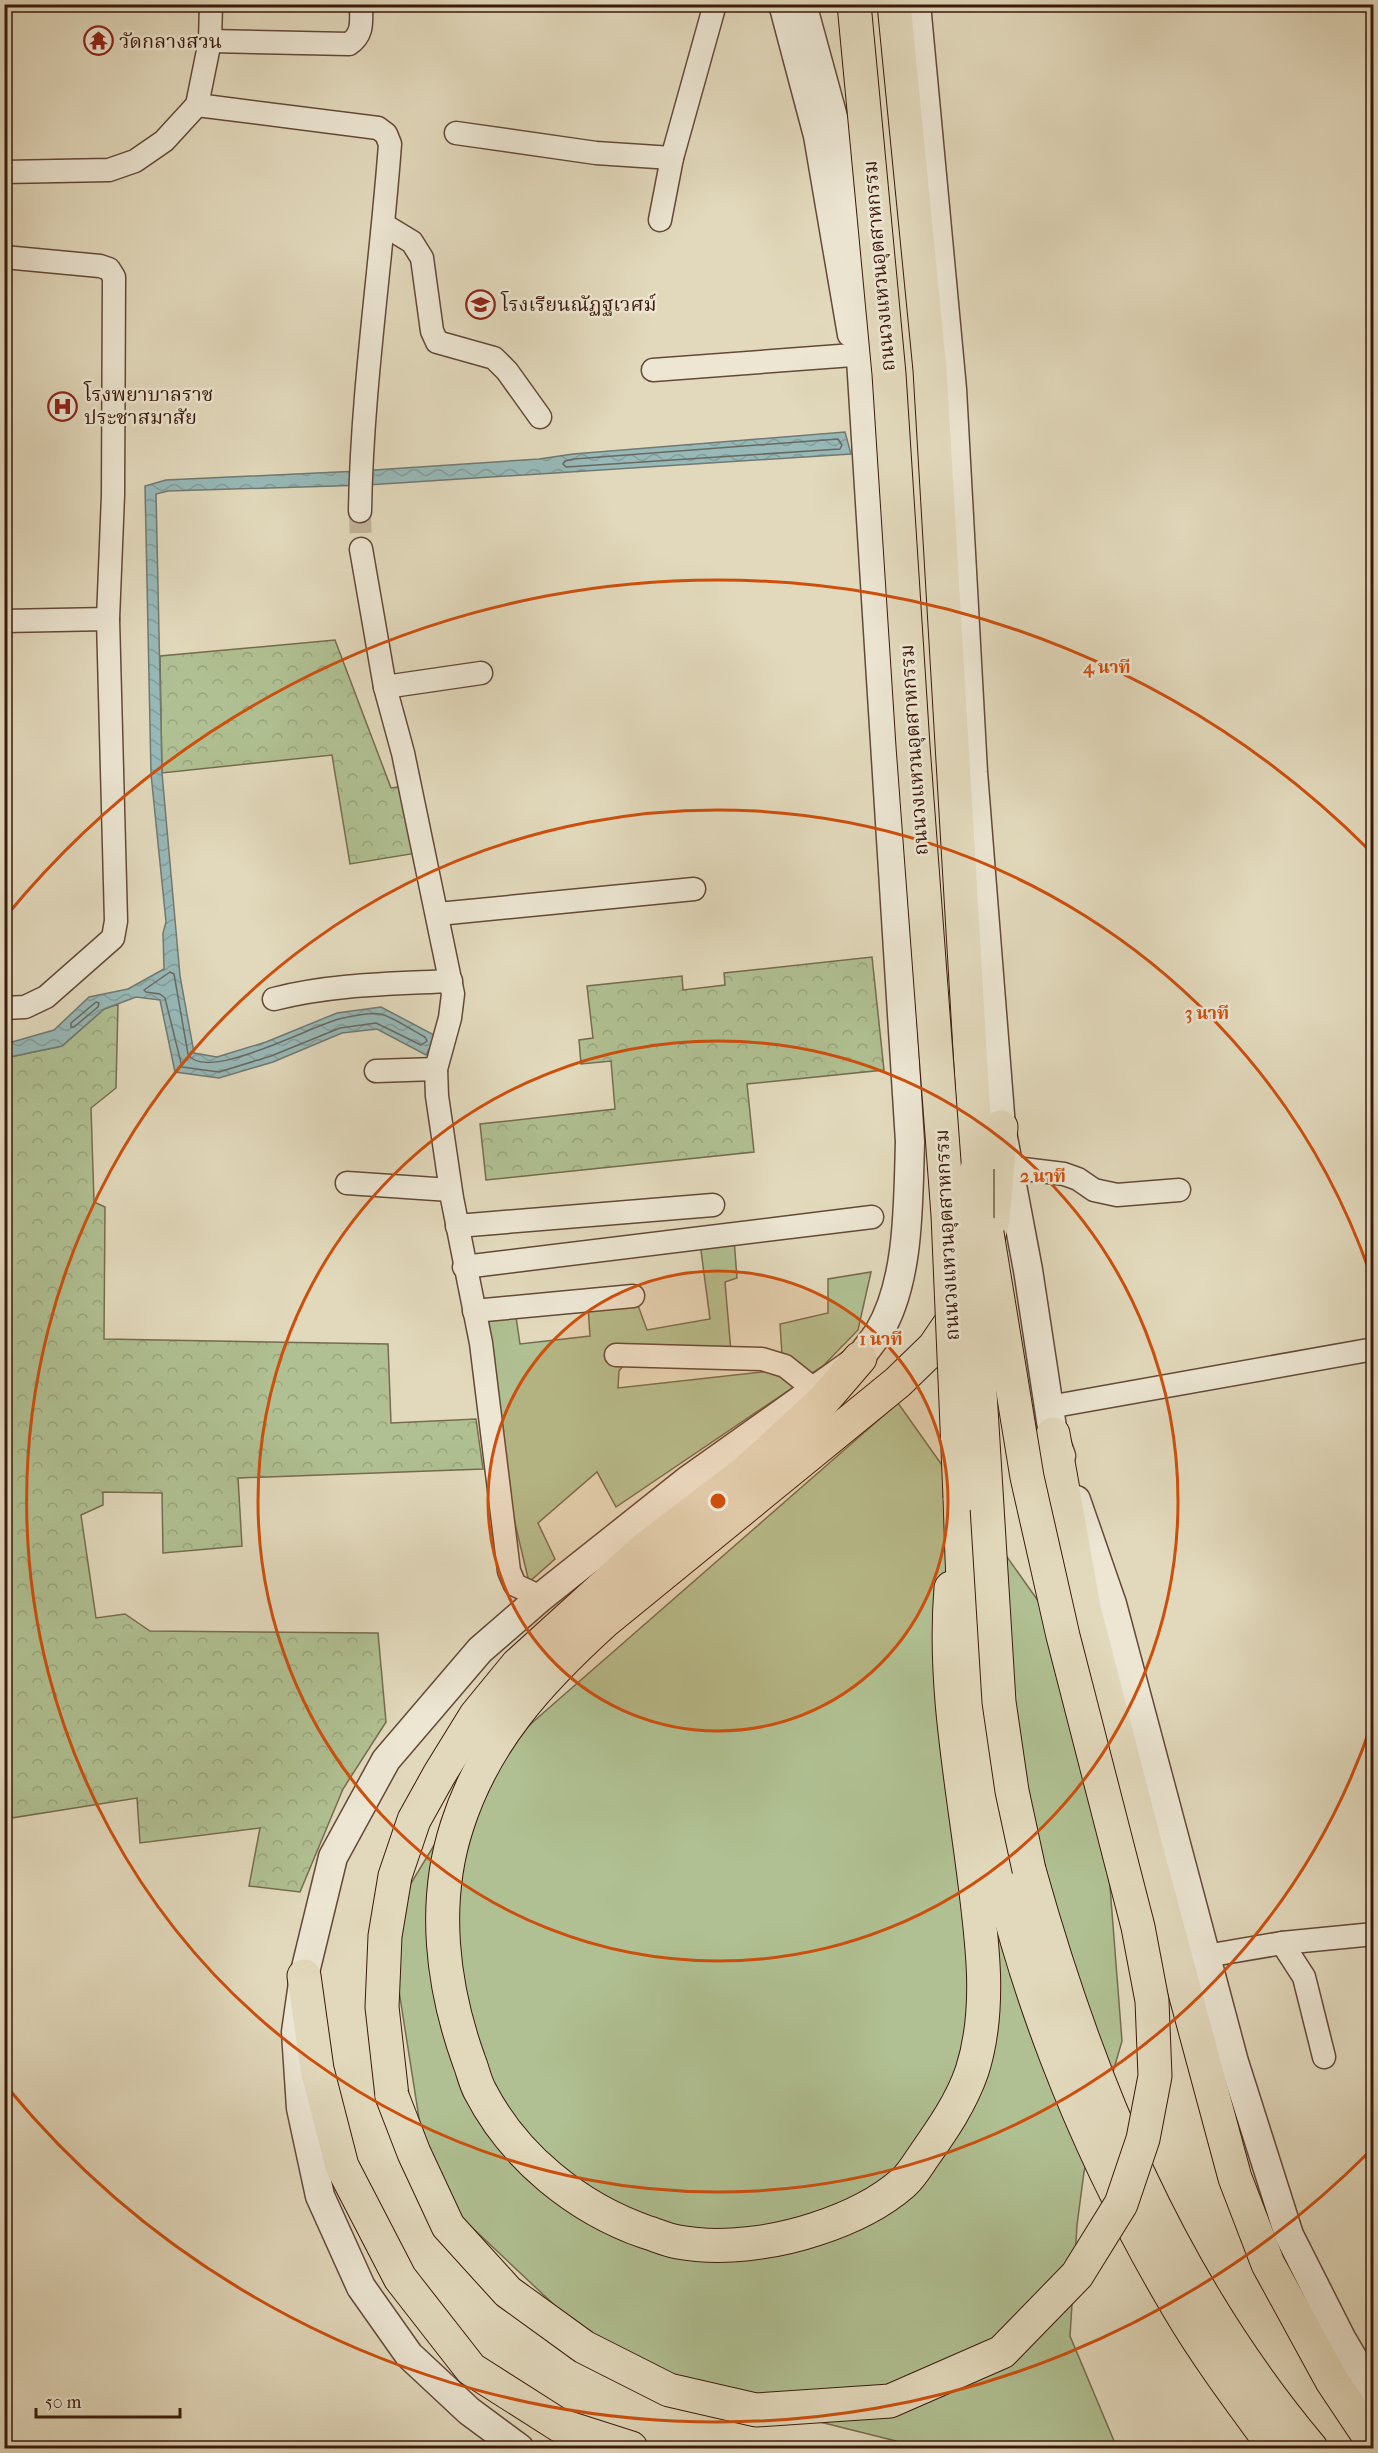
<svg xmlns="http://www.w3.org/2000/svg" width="1378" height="2453" viewBox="0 0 1378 2453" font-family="'IM FELL French Canon','Noto Serif Thai',serif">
<defs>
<pattern id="forest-crowns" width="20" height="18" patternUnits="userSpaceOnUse" patternTransform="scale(1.5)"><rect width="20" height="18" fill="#b0c092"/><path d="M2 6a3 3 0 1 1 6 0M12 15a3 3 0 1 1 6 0" fill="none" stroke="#98a47d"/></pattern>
<pattern id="water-waves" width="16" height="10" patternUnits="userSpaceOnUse" patternTransform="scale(1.5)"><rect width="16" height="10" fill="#97b9b8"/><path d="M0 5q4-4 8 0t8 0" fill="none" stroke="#839e9d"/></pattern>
</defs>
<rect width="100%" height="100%" fill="#e2d9bc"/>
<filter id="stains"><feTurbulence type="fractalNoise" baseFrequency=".00333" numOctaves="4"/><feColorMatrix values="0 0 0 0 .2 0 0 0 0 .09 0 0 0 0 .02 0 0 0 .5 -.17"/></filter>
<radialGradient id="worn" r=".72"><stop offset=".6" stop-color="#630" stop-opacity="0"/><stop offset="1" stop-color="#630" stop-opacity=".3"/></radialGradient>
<g fill="#b0c092" stroke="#766c4f" stroke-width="1.5">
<polygon points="734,1239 737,1278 725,1282 731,1352 633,1353 619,1371 618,1388 779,1370 795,1386 616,1507 597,1472 538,1523 555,1559 529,1582 513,1515 487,1321 516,1317 520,1344 590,1336 588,1306 636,1300 647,1330 710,1319 700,1243"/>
<polygon points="871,1272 858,1330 824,1365 809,1375 782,1354 780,1324 828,1313 828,1279"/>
<polygon points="898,1403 1063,1636 1107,1848 1122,2041 1084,2172 1077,2225 1070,2336 1117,2448 924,2448 768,2409 617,2364 430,2188 388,1921 475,1778 534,1721"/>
</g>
<g fill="url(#forest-crowns)" stroke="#766c4f" stroke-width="1.5">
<polygon points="335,640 391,788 403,786 417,853 350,864 332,755 162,773 160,656"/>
<polygon points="872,957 884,1070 747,1084 754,1152 486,1180 480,1124 615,1109 611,1061 581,1064 579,1040 593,1038 587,986 682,976 683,990 725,985 724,973"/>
<polygon points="118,1004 116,1088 91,1108 94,1202 105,1207 104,1339 388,1344 391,1423 476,1419 483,1469 238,1478 242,1546 163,1553 162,1493 103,1492 103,1505 81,1515 96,1618 125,1614 150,1631 378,1633 386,1722 343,1789 300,1892 249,1886 260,1828 140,1843 137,1798 5,1819 5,1058 62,1046 104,1009"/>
</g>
<polygon fill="url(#water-waves)" stroke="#727973" stroke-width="1.5" points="845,432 851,454 367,485 168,491 156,494 162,773 180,976 194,1053 217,1057 266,1042 337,1013 381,1007 436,1036 426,1055 377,1029 342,1033 273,1062 219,1078 175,1072 160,1000 136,997 104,1009 62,1046 5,1058 5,1044 54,1030 89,997 128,989 164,969 163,933 166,922 151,774 145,486 166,480 359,471 539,459 573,454"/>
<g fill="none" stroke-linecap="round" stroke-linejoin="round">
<g stroke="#696962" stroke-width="1.5">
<polygon points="838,439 842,445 840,449 566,467 563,464 565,461 574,459"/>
<path d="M170 972 174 974 188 1054C205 1084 313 1025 339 1019 347 1017 372 1012 380 1014 392 1016 413 1031 425 1037L427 1041 421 1045 376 1023 340 1028 271 1056 219 1072 182 1067 165 998 160 994 146 992 144 990Z"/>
<polygon points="96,1002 99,1003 98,1007 74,1027 71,1027 71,1023"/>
</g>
<polyline stroke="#c1b399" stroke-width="22" stroke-dasharray="22 11" stroke-linecap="butt" points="360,511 361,549"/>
<defs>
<g id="minor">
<polyline points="780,4 815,136 849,335"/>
<path d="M210 41 349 44C364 34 361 21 361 4"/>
<path d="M197 105 378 128 386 134 390 144C381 267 362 388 360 511"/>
<polyline points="456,133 596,153 672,158"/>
<polyline points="4,172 109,170 135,161 164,141 197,105 210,41 211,4"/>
<polyline points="660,220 672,158 715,4"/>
<polyline points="384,225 412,242 422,258 432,331 437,342 494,358 507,371 540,417"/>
<polyline points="4,257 100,266 109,269 114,277 113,495 108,619 116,921 113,938 46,997 25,1007 4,1008"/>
<polyline points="653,370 853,355"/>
<polyline points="361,549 385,687 403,753 453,994 450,1018 436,1069 437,1096 452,1198 481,1343 509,1571 515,1585 541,1597"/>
<polyline points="4,621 108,619"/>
<polyline points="385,687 481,673"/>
<polyline points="438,914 694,889"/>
<path d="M274 999C332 984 392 984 451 981"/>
<polyline points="376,1071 436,1069"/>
<polyline points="1008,1167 1064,1174 1078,1179 1094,1190 1117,1195 1179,1190"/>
<polyline points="347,1183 450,1190"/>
<polyline points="457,1226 713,1205"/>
<polyline points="464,1267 872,1217"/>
<polyline points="474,1311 633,1296"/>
<polyline points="616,1355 762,1359 785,1366 815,1390"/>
<polyline points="1049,1407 1374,1349"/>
<polyline points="1282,1943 1304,1977 1324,2057"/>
<polyline points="1206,1956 1282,1943 1374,1934"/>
</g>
<g id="tertiary">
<polyline points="916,4 952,389 973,772 1001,1127 1028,1270 1053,1434 1061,1456"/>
<polyline points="1076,1500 1112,1604 1234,2062 1289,2235 1341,2338 1374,2394"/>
<path d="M519 2448 469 2411 409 2355 361 2287 320 2196 301 2108 296 2032 304 1976 333 1857 386 1760 480 1650 541 1597 687 1481 860 1358C866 1349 873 1341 879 1332 910 1280 908 1202 910 1142L857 295 848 200 837 132 802 4"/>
</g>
<g id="primary">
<polyline points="894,4 930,370 977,1169"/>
<polyline points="983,1259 993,1219 1001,1127"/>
<path d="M951 1588C943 1684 962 1781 974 1876 982 1940 992 2009 972 2071 961 2103 942 2130 923 2157 917 2166 911 2176 903 2183 878 2205 847 2219 816 2229 774 2243 722 2250 678 2242 667 2240 656 2235 646 2232 577 2208 514 2157 480 2091 475 2082 473 2071 469 2061 442 1986 432 1903 457 1826 484 1741 539 1681 604 1622L898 1382 934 1347 962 1306"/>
<polyline points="392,2096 382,2007 385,1936 395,1876 414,1820 439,1775 476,1715 517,1665 646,1548 747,1471 823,1401 860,1358"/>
</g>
<g id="motorway">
<polyline points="1053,1434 1084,1608 1149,1859 1235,2178 1268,2264 1332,2381 1374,2444"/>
<path d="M960 1497C963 1595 966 1692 982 1789 1013 1971 1085 2151 1179 2309 1208 2358 1242 2403 1275 2448"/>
<path d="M1029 1870C1088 2081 1169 2279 1311 2448"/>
<polyline points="304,1976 317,2069 342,2166 400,2278 471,2369 559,2425 631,2448"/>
</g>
</defs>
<use href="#minor" stroke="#654938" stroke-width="25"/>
<use href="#tertiary" stroke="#654938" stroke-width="31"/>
<use href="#primary" stroke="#3b190c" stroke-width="35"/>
<use href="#motorway" stroke="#3b190c" stroke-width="35"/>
<use href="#minor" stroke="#ece6d3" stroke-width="22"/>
<use href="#tertiary" stroke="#ece6d3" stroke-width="28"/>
<use href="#primary" stroke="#e2d9bc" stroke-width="33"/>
<use href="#motorway" stroke="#e2d9bc" stroke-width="33"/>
<defs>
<g id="primary-bridge">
<polyline points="854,4 889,374 913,746 948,1215 960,1497"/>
<polyline points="392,2096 414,2153 448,2226 508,2292 584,2347 669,2390 756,2410 890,2401 1002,2352 1077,2275 1121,2204 1143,2139 1155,2076 1152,2001 1138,1927 1063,1636 1027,1477 987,1233"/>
</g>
<polyline id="motorway-bridge" points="977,1169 977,1344 999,1702 1012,1791 1029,1870"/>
</defs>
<use href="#primary-bridge" stroke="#3b190c" stroke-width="35" stroke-linecap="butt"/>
<use href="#motorway-bridge" stroke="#3b190c" stroke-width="35" stroke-linecap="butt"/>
<use href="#primary-bridge" stroke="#e2d9bc" stroke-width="33"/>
<use href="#motorway-bridge" stroke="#e2d9bc" stroke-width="33"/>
</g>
<circle cx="718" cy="1501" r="230" fill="#ce4f0c" fill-opacity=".12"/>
<g fill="none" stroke="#ce4f0c" stroke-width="3">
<circle cx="718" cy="1501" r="230"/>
<circle cx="718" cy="1501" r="460"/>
<path d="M1373 1720A691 691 0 1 1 1373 1282"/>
<path d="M1369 2152A921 921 0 0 1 7 2087M7 915A921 921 0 0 1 1369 850"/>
</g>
<defs>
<symbol id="temple-ring" viewBox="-11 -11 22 22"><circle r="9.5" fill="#ece6d3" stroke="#8f2418" stroke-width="1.5"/><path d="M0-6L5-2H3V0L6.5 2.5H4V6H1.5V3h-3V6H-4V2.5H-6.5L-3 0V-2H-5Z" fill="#8f2418"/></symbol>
<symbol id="school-ring" viewBox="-11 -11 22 22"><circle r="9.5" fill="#ece6d3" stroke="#8f2418" stroke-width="1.5"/><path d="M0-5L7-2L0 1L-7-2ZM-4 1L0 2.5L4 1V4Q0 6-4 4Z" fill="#8f2418"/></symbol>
<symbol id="hospital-ring" viewBox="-11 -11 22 22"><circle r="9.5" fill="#ece6d3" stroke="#8f2418" stroke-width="1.5"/><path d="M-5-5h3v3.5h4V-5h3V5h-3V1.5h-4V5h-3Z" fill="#8f2418"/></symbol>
</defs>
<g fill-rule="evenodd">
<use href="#temple-ring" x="82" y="24" width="33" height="33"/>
<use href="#school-ring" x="464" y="288" width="33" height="33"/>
<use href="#hospital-ring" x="46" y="390" width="33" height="33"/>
</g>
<g text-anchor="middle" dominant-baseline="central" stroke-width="5" stroke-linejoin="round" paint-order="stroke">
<g font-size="20" fill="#3b190c" stroke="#ece6d3" text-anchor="start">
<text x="119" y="41">วัดกลางสวน</text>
<text x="501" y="304">โรงเรียนณัฏฐเวศม์</text>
<text x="84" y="394">โรงพยาบาลราช<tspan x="84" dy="23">ประชาสมาสัย</tspan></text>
</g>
<g font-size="20" fill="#3b190c" stroke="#ece6d3">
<text transform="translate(879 266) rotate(-95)">ถนนวงแหวนอุตสาหกรรม</text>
<text transform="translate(914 750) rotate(-94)">ถนนวงแหวนอุตสาหกรรม</text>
<text transform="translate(947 1235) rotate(-93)">ถนนวงแหวนอุตสาหกรรม</text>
</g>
</g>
<circle cx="718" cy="1501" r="9" fill="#ce4f0c" stroke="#ece6d3" stroke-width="3"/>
<g font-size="18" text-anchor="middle" font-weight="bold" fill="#ce4f0c" stroke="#ece6d3" stroke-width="5" stroke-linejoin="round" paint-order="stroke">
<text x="1107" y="673">4 นาที</text>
<text x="1207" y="1019">3 นาที</text>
<text x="1043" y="1182">2 นาที</text>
<text x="881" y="1345">1 นาที</text>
</g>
<rect width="1378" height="2453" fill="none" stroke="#e2d9bc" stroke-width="24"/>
<rect x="6" y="6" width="1366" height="2441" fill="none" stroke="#3b190c" stroke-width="3"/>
<rect x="12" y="12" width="1354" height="2429" fill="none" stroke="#3b190c" stroke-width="1.5"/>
<path d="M36 2408v9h144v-9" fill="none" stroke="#3b190c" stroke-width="3"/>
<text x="45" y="2408" font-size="18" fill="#3b190c" stroke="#ece6d3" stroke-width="4.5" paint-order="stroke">50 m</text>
<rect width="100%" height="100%" filter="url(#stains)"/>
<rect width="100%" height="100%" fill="url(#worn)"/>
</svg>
